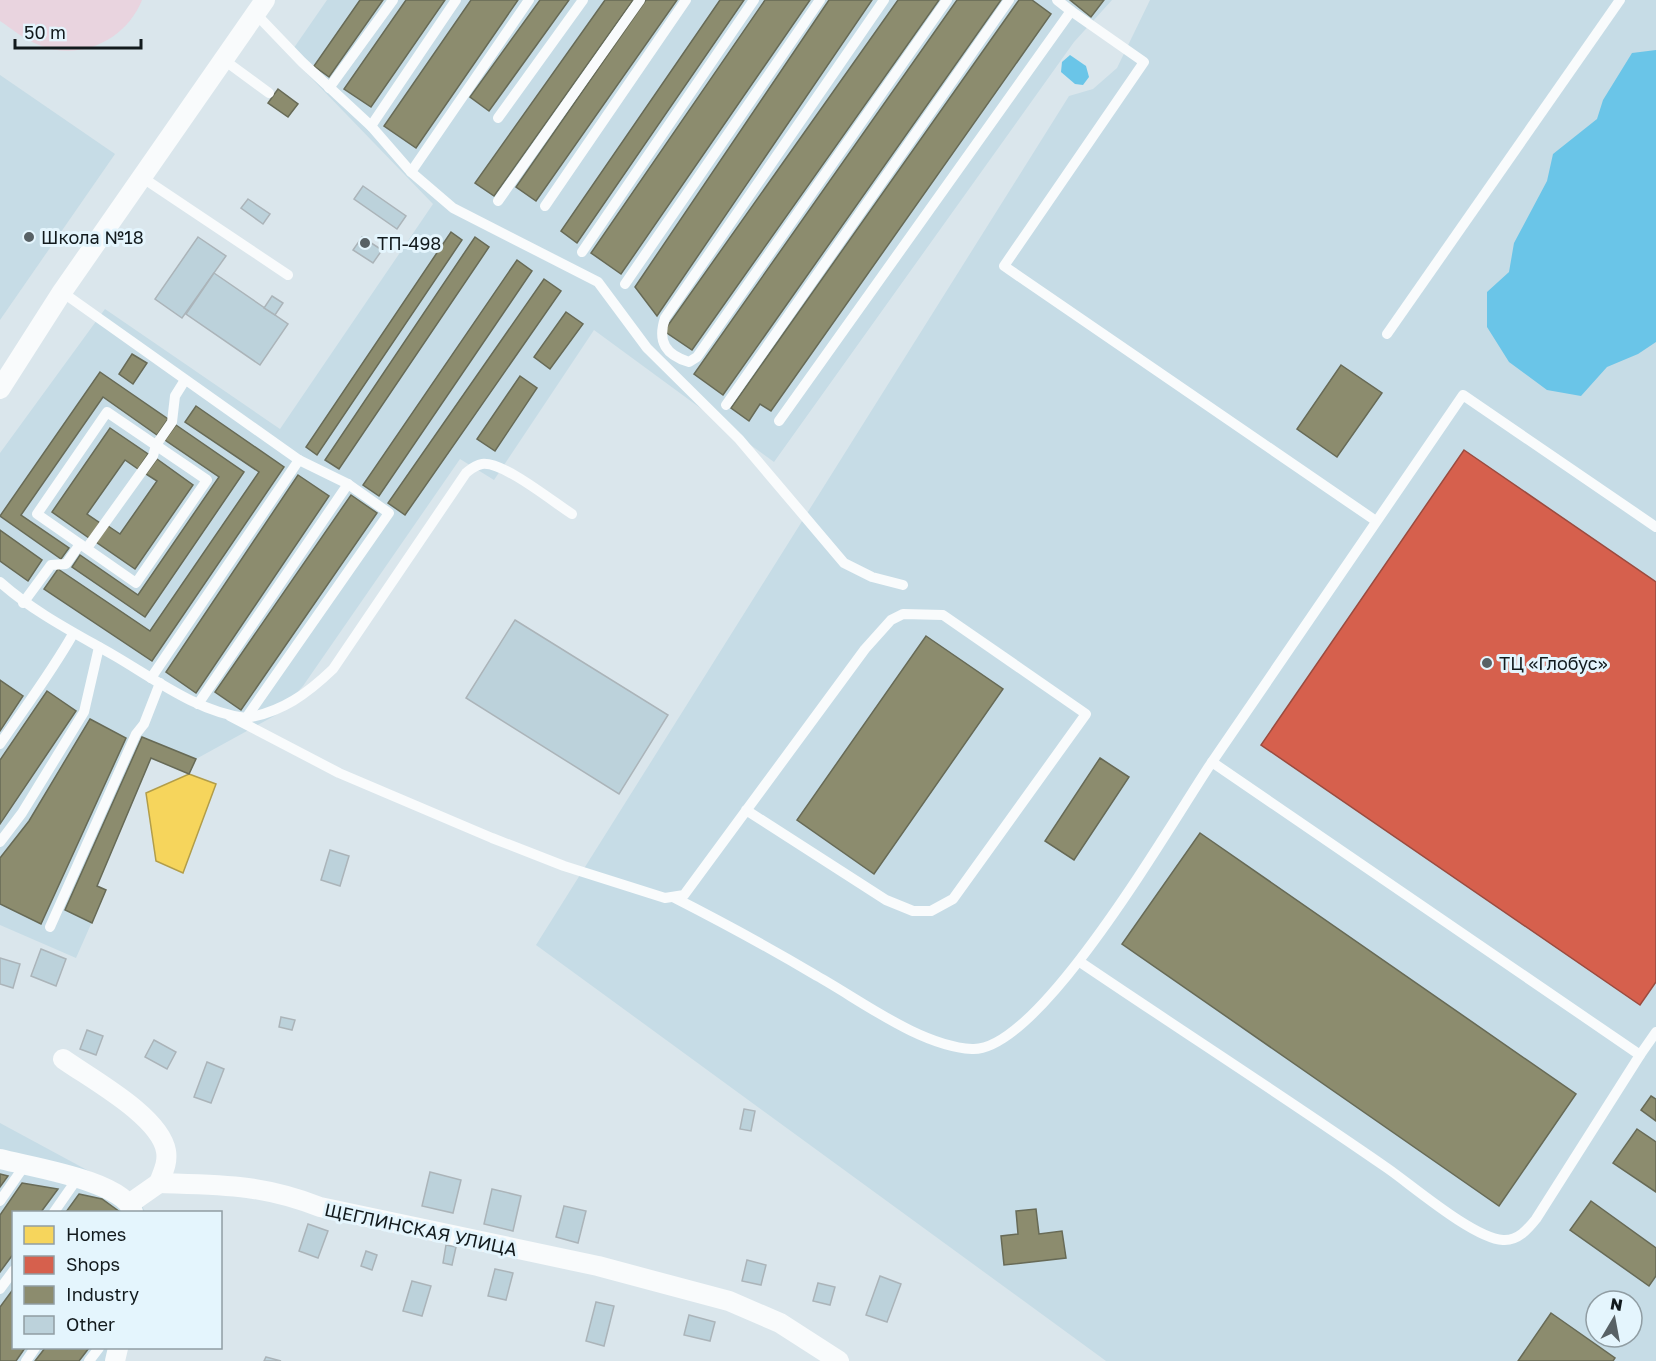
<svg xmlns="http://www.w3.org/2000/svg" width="1656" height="1361" viewBox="0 0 1656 1361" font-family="'Golos Text',sans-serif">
<rect width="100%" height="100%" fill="#dae6ec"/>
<g fill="#c6dce6" fill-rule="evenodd">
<polygon points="327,0 1112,0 1074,42 774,462 594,330 494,480 460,459 303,686 276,715 196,759 189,774 151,759 97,885 106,890 76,958 0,925 0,453 105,309 280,429 433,204 289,55"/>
<path d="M1150 0H1656V1361H1106L536 945 1069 96 1093 89 1117 68ZM1596 1301H1632V1337H1596Z"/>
<polygon points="0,75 115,154 0,320"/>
<polygon points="0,1123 124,1190 139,1200 145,1212 14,1212 14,1348 125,1348 122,1361 0,1361"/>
</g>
<path fill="#e9d4df" d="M0 0H142C126 40 80 62 39 45 25 40 12 29 0 21Z"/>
<g fill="#6ac5e8">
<polygon points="1656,50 1656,342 1638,354 1607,367 1581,396 1547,390 1509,362 1487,327 1487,292 1509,272 1514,243 1547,181 1553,154 1597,119 1603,100 1632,53"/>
<polygon points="1070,55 1086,66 1089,77 1083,85 1075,84 1061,72 1062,62"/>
</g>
<polygon fill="#f6d55c" stroke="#b29d49" stroke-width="1.5" points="189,774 216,784 183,873 156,861 146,793"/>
<polygon fill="#d6604d" stroke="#9b4b3f" stroke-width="1.5" points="1464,450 1656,582 1656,982 1640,1005 1261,745"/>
<g fill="#8c8c6e" stroke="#676a56" stroke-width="1.5">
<polygon points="360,0 383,0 329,77 314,66"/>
<polygon points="406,0 445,0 371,107 344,89"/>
<polygon points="471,0 518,0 416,148 384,126"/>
<polygon points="540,0 569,0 489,111 470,97"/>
<polygon points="605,0 633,0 494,196 475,183"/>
<polygon points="646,0 677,0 536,201 516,187"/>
<polygon points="720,0 744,0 577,243 561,231"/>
<polygon points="765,0 810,0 621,274 591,253"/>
<polygon points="829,0 872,0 657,316 635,287"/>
<polygon points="898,0 939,0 692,350 664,331"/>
<polygon points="957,0 1001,0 723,395 694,374"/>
<polygon points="1019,0 1032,0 1051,14 771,411 760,404 749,421 731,408"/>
<polygon points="1070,0 1104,0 1091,17"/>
<polygon points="278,89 298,104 288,117 268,103"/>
<polygon points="451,232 462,240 317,455 306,447"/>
<polygon points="475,237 489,247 339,469 325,460"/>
<polygon points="517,260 532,271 379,496 363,485"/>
<polygon points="544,279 561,291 405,515 388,503"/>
<polygon points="566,312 583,324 550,369 534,357"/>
<polygon points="132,354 147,363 133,384 119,374"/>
<polygon points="1341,365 1382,393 1337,457 1297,429"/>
<polygon points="100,372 168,419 157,435 103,397 21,515 69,548 61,559 0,516"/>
<polygon points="520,376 537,388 495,451 477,439"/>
<polygon points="196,406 284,467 152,661 44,589 58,569 150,631 259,472 185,422"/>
<polygon points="176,425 244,472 145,617 72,567 80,555 138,595 219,477 165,440"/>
<polygon points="110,428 148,454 138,469 125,460 87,514 100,523 89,538 52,512"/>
<polygon points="157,459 193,485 135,569 96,542 108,526 120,534 157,481 146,474"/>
<polygon points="298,475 329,496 196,693 166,672"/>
<polygon points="351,495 377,513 241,710 215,692"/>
<polygon points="0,530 42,560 28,581 0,561"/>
<polygon points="926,636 1003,689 874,874 797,820"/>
<polygon points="0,680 23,696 0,731"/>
<polygon points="47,691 76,711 0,824 0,760"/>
<polygon points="90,719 126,738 41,924 0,904 0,858 29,821"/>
<polygon points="142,737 196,759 189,774 151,758 97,886 106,890 92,923 65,910"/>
<polygon points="1100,758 1129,777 1074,860 1045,841"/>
<polygon points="1200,833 1576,1094 1499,1206 1122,944"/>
<polygon points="1651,1096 1656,1099 1656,1121 1641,1110"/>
<polygon points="1637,1129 1656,1142 1656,1192 1613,1163"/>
<polygon points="0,1174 8,1176 0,1187"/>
<polygon points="22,1183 58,1189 41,1212 14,1212 14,1253 0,1272 0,1215"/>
<polygon points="79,1194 102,1199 120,1212 66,1212"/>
<polygon points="1591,1201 1656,1248 1656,1276 1649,1286 1570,1230"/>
<polygon points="1036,1209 1039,1234 1062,1231 1066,1258 1004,1265 1001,1236 1018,1234 1016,1211"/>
<polygon points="14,1288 14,1348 25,1348 16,1361 0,1361 0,1307"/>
<polygon points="1551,1313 1615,1358 1613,1361 1518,1361"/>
<polygon points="45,1348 89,1348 79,1361 35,1361"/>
</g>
<g fill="#bcd2db" stroke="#abb4b9" stroke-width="1.5">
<polygon points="363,186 406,216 397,229 354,199"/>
<polygon points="248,199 270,214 263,224 241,208"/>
<polygon points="198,237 226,256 182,318 155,299"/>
<polygon points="362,237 382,250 373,263 353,250"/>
<polygon points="214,273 288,324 260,365 186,314"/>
<polygon points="272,296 283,303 275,315 264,308"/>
<polygon points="515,620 668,715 619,794 466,698"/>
<polygon points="330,850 349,856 340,886 321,880"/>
<polygon points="41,949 66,959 56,986 31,976"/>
<polygon points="0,958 20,964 13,988 0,984"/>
<polygon points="281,1017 295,1020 292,1030 279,1027"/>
<polygon points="87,1030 103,1036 96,1055 80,1049"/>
<polygon points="154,1040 176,1052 167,1069 145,1057"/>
<polygon points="207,1062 224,1069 211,1103 194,1097"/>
<polygon points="744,1109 755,1111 751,1131 740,1129"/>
<polygon points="430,1172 461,1180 453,1213 422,1206"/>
<polygon points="492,1189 521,1196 513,1231 484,1224"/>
<polygon points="564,1206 586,1211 578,1243 556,1237"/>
<polygon points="308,1224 328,1231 318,1258 299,1251"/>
<polygon points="446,1245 456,1247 452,1265 443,1263"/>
<polygon points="366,1251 377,1255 372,1270 361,1266"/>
<polygon points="747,1260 766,1265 761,1285 742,1281"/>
<polygon points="495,1269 513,1273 506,1300 488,1296"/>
<polygon points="880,1276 901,1284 887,1322 866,1315"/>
<polygon points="412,1281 431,1286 422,1316 403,1311"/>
<polygon points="818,1283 835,1287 830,1305 813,1301"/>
<polygon points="596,1302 614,1306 604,1346 586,1341"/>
<polygon points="689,1315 715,1322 710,1341 684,1335"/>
<polygon points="266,1357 281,1361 264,1361"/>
</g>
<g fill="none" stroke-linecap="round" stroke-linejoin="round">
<g stroke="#f9fbfc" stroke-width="10">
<path d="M884 0 665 318C657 342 666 355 689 362L697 357 947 0"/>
<polyline points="1071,11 1144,62 1004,266 1376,521"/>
<polyline points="256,14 302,62 371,126 411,172 453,208 598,282 647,348 739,439 844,563 872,577 903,585"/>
<polyline points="224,60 269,93"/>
<polyline points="329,88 393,0"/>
<polyline points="498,118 583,0"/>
<polyline points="371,126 456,0"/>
<polyline points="411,172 529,0"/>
<polyline points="143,178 288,275"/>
<polyline points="498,201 640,0"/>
<polyline points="545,206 686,0"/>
<polyline points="582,252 754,0"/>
<polyline points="625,284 820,0"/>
<polyline points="1387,334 1620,0"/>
<polyline points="726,405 1009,0"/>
<polygon points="107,412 207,480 136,583 37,514"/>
<polyline points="779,421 1071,11 1057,0"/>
<polyline points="1656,527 1463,395 1212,762 1640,1055 1656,1032"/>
<polyline points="87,548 153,456 156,445 172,422 175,396 185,380"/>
<path d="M0 582C35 613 75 633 115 656 156 680 198 712 246 718L389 513 348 484 299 460 62 292"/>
<polyline points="23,603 51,565 66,564 80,544"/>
<polyline points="151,678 299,460"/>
<polyline points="198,704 348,484"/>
<polyline points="230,716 339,773 492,838 564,866 665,898 684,895 865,649 891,620 903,614 943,615 1086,714 953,899 931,911 913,911 886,900 746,810"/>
<path d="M246 718C282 712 307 694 333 669L466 473C471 469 475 465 482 464 503 461 553 502 572 514"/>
<path d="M0 744C25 707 51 673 73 634"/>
<polyline points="0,842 22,813 84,712 99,647"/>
<path d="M673 897C722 922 770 948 817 976 862 1001 920 1046 972 1049 1040 1053 1174 818 1212 762"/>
<polyline points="50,927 136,734 144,724 160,683"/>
<path d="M1080 962C1182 1031 1286 1098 1387 1168 1413 1186 1473 1238 1503 1240 1518 1241 1528 1229 1536 1219L1640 1055"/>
<polyline points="0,1201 25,1165"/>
<polyline points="54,1212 77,1179"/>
<polyline points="0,1289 14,1270"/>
<polyline points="26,1361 35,1348"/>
<polyline points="89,1361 99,1348"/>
</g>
<g stroke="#f9fbfc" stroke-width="20">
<polyline points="0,389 62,292 265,0"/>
<path d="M63 1059C91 1079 160 1116 166 1151 168 1163 163 1172 159 1183 221 1185 261 1184 320 1207L598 1266 729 1301 780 1323 839 1361"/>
<path d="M0 1159C30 1167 124 1181 133 1212"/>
<polyline points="129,1204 159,1183"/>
<polyline points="115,1361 118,1348"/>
</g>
</g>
<g fill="#586165" stroke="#e4f5fd" stroke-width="2">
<circle cx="29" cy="237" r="6"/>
<circle cx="365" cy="243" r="6"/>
<circle cx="1487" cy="663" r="6"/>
</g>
<g text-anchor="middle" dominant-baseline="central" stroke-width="6" stroke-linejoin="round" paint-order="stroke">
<g font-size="18" fill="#121a1d" stroke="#e4f5fd" text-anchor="start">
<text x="41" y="237">Школа №18</text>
<text x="377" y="243">ТП-498</text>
<text x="1499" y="663">ТЦ «Глобус»</text>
</g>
<g font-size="18" fill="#121a1d" stroke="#e4f5fd">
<text transform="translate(421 1229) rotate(12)">ЩЕГЛИНСКАЯ УЛИЦА</text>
</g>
</g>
<rect x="12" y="1211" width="210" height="138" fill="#e4f5fd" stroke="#909da3" stroke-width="1.5"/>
<rect x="24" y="1226" width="30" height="18" fill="#f6d55c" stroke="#909da3" stroke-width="1.5"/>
<text x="66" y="1241" font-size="18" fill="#121a1d">Homes</text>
<rect x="24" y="1256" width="30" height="18" fill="#d6604d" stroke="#909da3" stroke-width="1.5"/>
<text x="66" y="1271" font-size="18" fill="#121a1d">Shops</text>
<rect x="24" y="1286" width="30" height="18" fill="#8c8c6e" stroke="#909da3" stroke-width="1.5"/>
<text x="66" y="1301" font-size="18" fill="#121a1d">Industry</text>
<rect x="24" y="1316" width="30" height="18" fill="#bcd2db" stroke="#909da3" stroke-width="1.5"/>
<text x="66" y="1331" font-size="18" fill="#121a1d">Other</text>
<g transform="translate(1614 1319) rotate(10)"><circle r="28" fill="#e4f5fd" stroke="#909da3" stroke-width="1.5"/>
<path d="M0-4.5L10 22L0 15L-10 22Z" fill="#586165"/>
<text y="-9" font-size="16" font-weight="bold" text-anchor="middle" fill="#121a1d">N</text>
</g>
<path d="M15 39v9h126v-9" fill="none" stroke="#121a1d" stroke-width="3"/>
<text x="24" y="39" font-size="18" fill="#121a1d" stroke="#e4f5fd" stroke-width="4.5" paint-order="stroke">50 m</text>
</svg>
